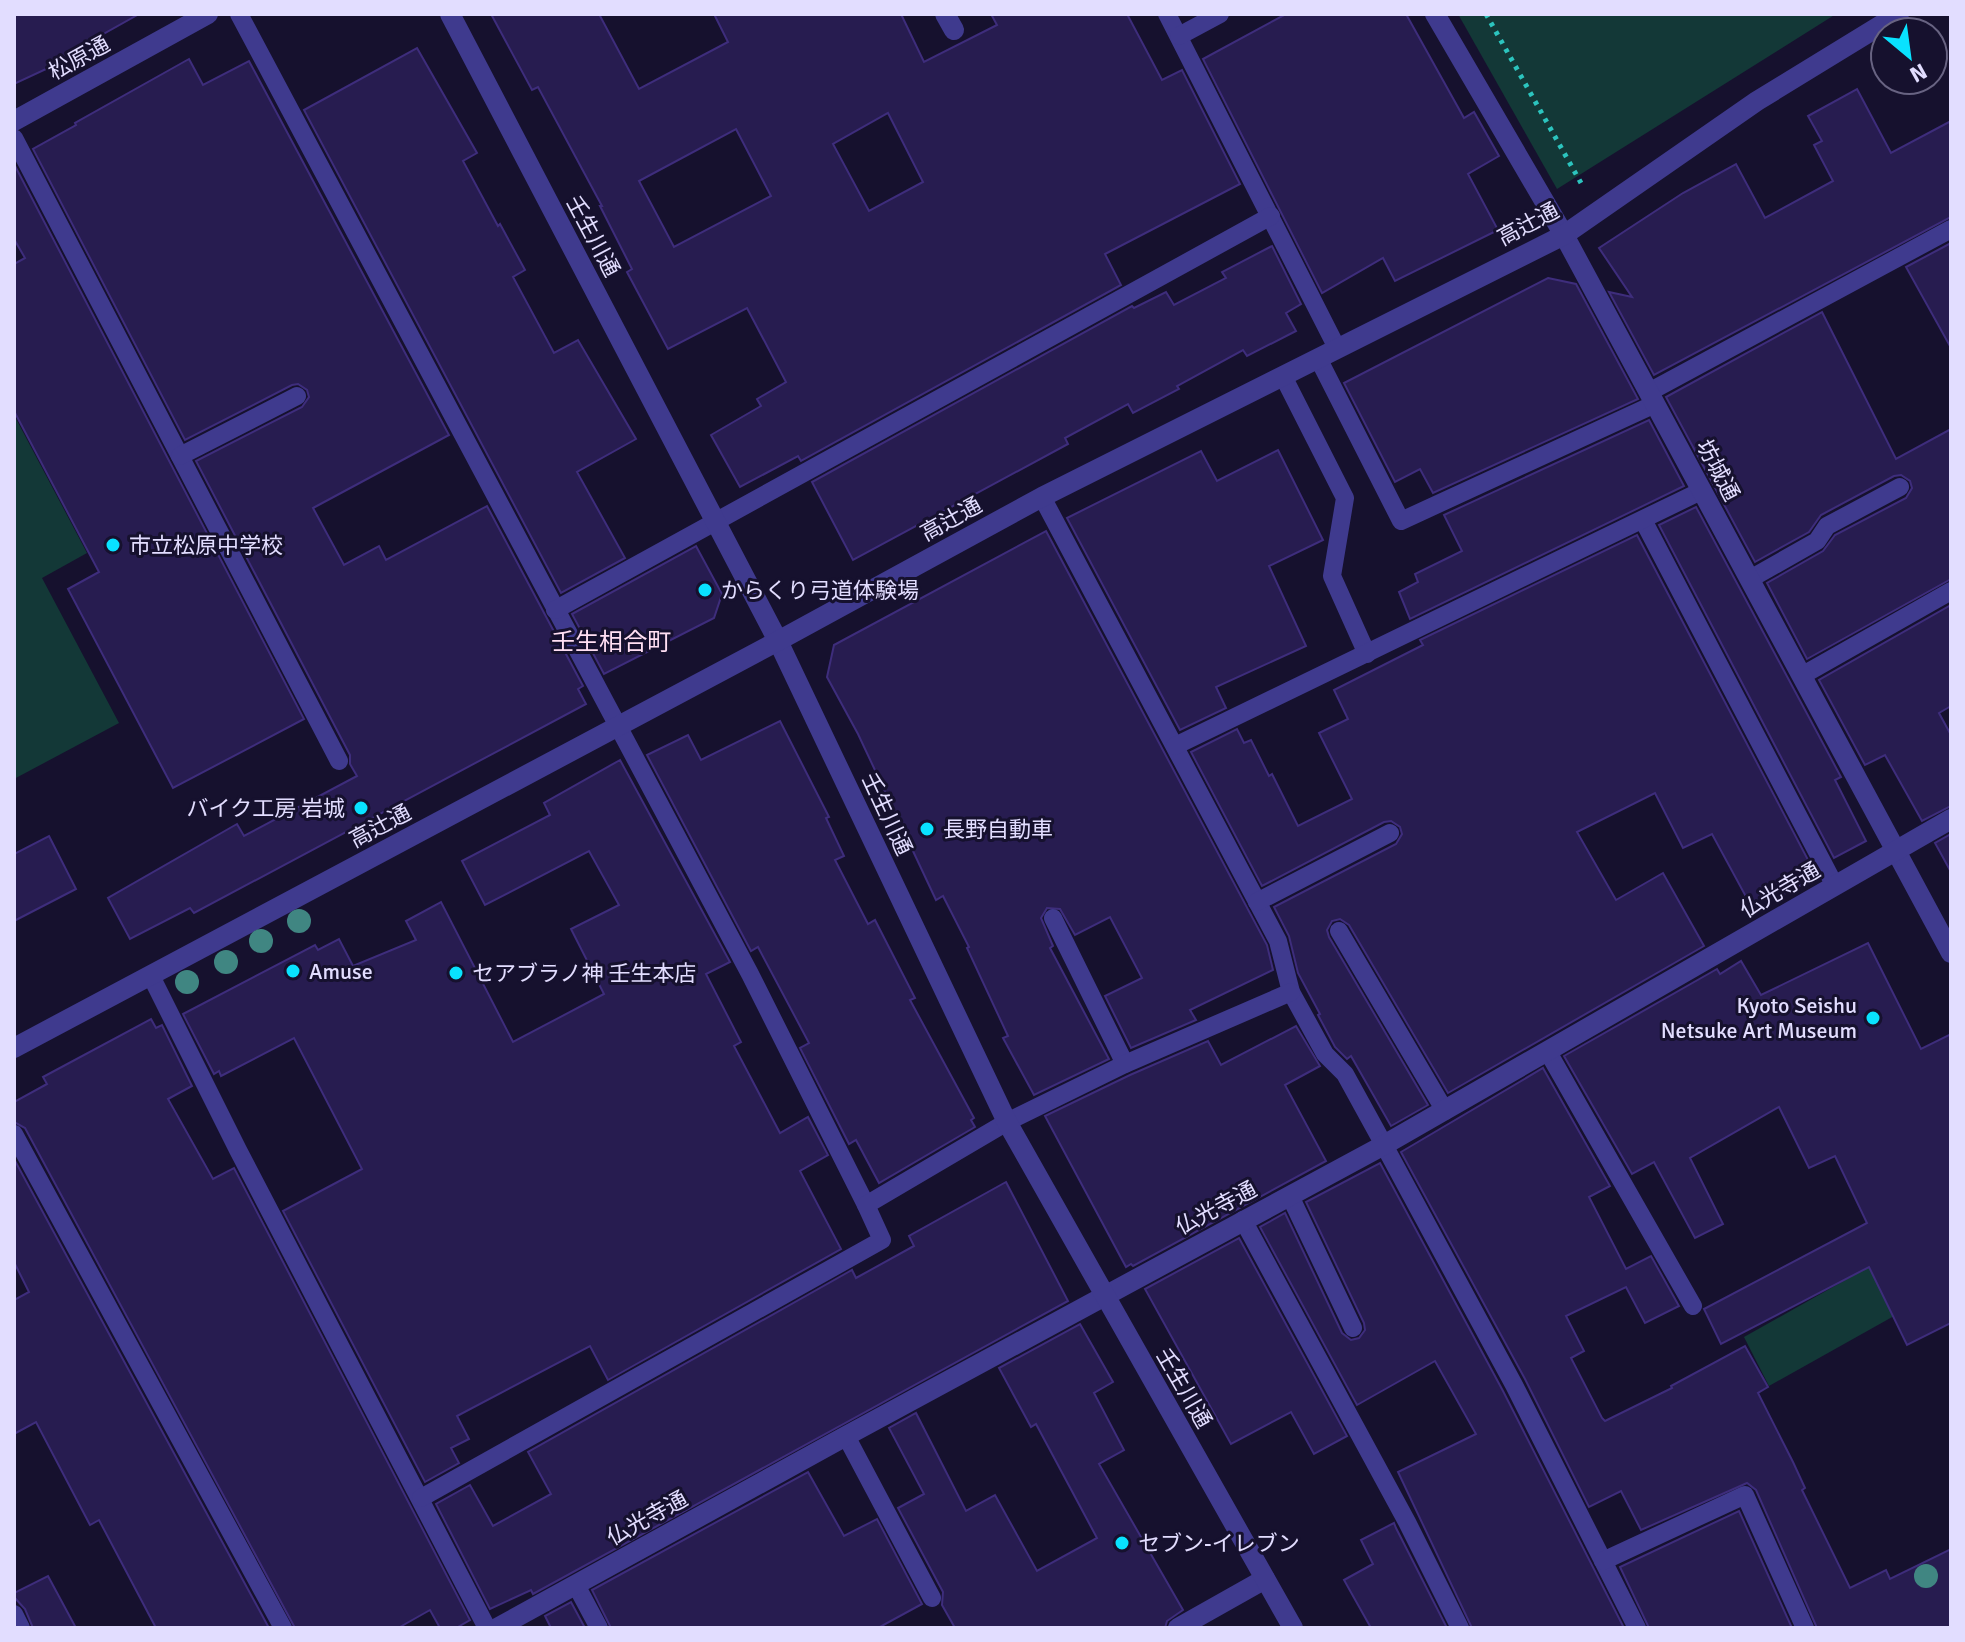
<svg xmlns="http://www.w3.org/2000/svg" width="1965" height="1642" viewBox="0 0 1965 1642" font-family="Signika,'Noto Sans JP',sans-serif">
<rect width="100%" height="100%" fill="#16112e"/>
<g fill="#133837">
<polygon points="1458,14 1836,14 1557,189"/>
<polygon points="14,415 87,553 42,578 119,723 14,779"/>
<polygon points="1872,1265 1894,1316 1769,1386 1744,1337"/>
</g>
<g fill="#271c50" stroke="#3e2d7c" stroke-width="2" fill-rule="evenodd">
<polygon points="14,14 139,14 75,50 74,56 14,84"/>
<path d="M491 14H599L639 89 728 42 714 14H901L924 62 997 25 991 14H1127L1162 80 1182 70 1240 184 1105 254 1121 285 801 461 798 456 740 487 711 435 761 406 757 399 786 382 747 308 668 349 627 272 632 269 600 206H602L538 87 532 90ZM888 113 923 182 869 211 833 144ZM736 129 771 196 674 247 639 181Z"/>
<polygon points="1286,14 1406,14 1464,118 1474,112 1499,156 1468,174 1498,230 1395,281 1383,258 1322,293 1203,59"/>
<polygon points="417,48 477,153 463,161 498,226 500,224 525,270 513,277 554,353 578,340 636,439 577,472 625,558 561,593 304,110"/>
<polygon points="189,59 203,85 249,61 449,435 313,508 344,565 379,546 386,560 487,506 583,686 578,689 586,704 194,913 190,908 130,939 108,898 237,824 244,836 357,776 350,764 350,755 196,461 302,407 309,397 307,390 298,384 292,385 185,440 33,149 76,125 75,123"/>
<polygon points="1857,89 1891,153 1951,121 1951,217 1654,375 1609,292 1632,297 1599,248 1683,193 1736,164 1765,218 1833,181 1814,145 1822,141 1808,116"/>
<polygon points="14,164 304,719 173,788 68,589 99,572 14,411 14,264 25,258 14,239"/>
<polygon points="1951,243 1951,348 1906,267"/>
<polygon points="1272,246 1301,304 1286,313 1296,331 1247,356 1243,350 1177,386 1179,389 1133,413 1128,404 1065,438 1068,444 853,560 812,482 1132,306 1134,308 1166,292 1174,305 1226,278 1222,272"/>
<polygon points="1548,278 1576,284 1638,399 1433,493 1420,469 1395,482 1344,383"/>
<polygon points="1822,312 1896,459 1951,429 1951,579 1807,659 1767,583 1823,551 1835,535 1906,498 1912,488 1910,481 1901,475 1894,476 1821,515 1809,532 1755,562 1666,397"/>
<polygon points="1649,420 1684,486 1410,619 1399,592 1418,582 1415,574 1462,551 1444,515"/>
<polygon points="1278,450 1323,540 1269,566 1306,646 1216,687 1226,708 1180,730 1067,518 1201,451 1217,481"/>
<polygon points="1696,507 1841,777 1835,780 1866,841 1834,858 1659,525"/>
<polygon points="1046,531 1267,945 1273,970 1190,1010 1196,1020 1131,1048 1105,996 1142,978 1110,917 1075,935 1060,909 1047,908 1041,918 1053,946 1050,948 1109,1059 1034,1095 1003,1038 1008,1036 967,948 969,947 943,896 936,900 858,734 827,677 834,645"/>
<polygon points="1637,535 1817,877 1776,898 1774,893 1751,906 1712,834 1683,848 1655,793 1577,832 1616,900 1663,873 1704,946 1448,1093 1349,925 1340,919 1332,921 1327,930 1329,937 1428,1105 1391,1126 1351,1056 1347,1059 1335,1047 1318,1015 1320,1014 1298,973 1289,936 1274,907 1396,844 1402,834 1400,827 1391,821 1384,822 1262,886 1191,752 1237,729 1244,743 1251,740 1269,776 1272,774 1298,826 1352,799 1319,733 1348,719 1334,690 1423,645 1420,640"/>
<polygon points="696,546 722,594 714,618 604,674 572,614"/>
<polygon points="1951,605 1951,706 1939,713 1951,735 1951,806 1922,821 1885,755 1865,765 1819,680"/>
<polygon points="780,721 829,817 826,818 844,856 835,860 868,924 875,920 915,998 910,1000 974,1118 971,1120 975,1127 879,1183 856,1140 849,1144 800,1048 809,1043 758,947 751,951 647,755 688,735 701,760"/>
<polygon points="620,760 730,962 706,974 741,1042 734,1046 780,1133 808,1117 828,1155 800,1171 841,1249 608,1380 590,1346 457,1416 469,1439 451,1448 459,1463 425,1482 283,1211 362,1169 294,1038 221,1076 219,1071 214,1074 183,1014 315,945 318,950 339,939 353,966 416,940 406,921 441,902 513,1042 604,994 571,929 619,905 589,851 485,905 462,861 550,815 544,803"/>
<polygon points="1951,834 1951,872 1935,843"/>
<polygon points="49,836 76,889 14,921 14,854"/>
<polygon points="1868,943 1921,1049 1951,1034 1951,1323 1907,1345 1869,1267 1721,1344 1704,1309 1867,1223 1835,1156 1809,1168 1779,1107 1690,1158 1723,1224 1695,1238 1654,1162 1632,1174 1564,1056 1717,969 1720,974 1741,961 1761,995"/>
<polygon points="151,1019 156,1028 162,1025 192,1086 168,1099 213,1179 234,1168 470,1620 456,1628 440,1628 430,1610 398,1628 295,1628 25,1128 14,1122 14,1102 47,1084 43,1077"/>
<polygon points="1296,1026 1320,1066 1285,1085 1326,1161 1133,1266 1131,1264 1126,1267 1045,1116 1130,1075 1208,1041 1221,1065"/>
<polygon points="1543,1068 1610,1186 1589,1197 1626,1269 1651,1256 1679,1306 1645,1323 1626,1287 1566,1316 1584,1351 1571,1358 1602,1418 1605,1421 1672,1388 1671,1386 1745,1346 1768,1387 1758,1393 1793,1462 1805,1488 1802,1490 1850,1588 1886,1570 1890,1579 1951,1549 1951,1628 1817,1628 1756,1490 1747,1483 1641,1530 1621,1491 1589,1507 1525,1379 1401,1152"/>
<polygon points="14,1159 269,1628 156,1628 99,1520 90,1525 36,1422 14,1434 14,1300 29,1292 14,1262"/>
<polygon points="1380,1163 1503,1391 1624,1628 1472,1628 1398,1472 1476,1434 1435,1361 1357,1405 1260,1227 1285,1213 1342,1333 1351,1340 1359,1338 1365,1330 1364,1323 1306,1202"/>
<polygon points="1006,1182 1068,1301 533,1594 531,1590 490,1609 436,1504 470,1485 493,1526 551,1494 528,1452 852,1270 856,1278 914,1246 909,1236"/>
<polygon points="1239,1238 1347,1436 1314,1454 1291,1412 1231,1444 1145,1289"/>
<polygon points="1080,1324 1113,1382 1094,1393 1124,1450 1099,1464 1183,1610 1167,1621 1165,1628 955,1628 942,1605 943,1592 898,1508 924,1494 889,1428 916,1413 966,1511 995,1495 1037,1571 1097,1538 1036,1424 1031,1427 999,1368"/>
<polygon points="808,1472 844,1536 877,1519 922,1604 878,1628 611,1628 592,1590"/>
<polygon points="1739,1511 1792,1628 1649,1628 1620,1567"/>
<polygon points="1394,1523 1396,1528 1447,1628 1371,1628 1344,1580 1373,1564 1361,1540"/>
<polygon points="48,1576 76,1628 33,1628 25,1609 14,1597 14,1593"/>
<polygon points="571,1602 585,1628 551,1628 545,1616"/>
</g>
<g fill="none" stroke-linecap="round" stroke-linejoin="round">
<polyline stroke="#2cc4be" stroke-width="5" stroke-dasharray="4 6" stroke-linecap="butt" points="1486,14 1581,183"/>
<g stroke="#3f3a8e" stroke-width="18">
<polyline points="239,14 750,974 866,1205"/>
<polyline points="1167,14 1337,348"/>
<polyline points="1179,36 1220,14"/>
<polyline points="14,138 339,761"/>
<polyline points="1318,358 1401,521 1655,404"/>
<polyline points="1283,376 1345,498 1332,576 1367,654"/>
<polyline points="1649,392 1951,229"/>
<polyline points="180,456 297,396"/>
<polyline points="1042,497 1278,941 1291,992 1325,1054 1345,1074 1384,1145 1514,1385 1637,1628"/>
<polyline points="1643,520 1835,886"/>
<polyline points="1750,579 1817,541 1827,526 1900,487"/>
<polyline points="555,610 1271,216"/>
<polyline points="1803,675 1951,591"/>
<polyline points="1175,746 1701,491"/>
<polyline points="1257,902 1390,833"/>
<polyline points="1053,918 1125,1064"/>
<polyline points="1339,931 1445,1111"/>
<polyline points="151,976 238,1150 487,1628"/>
<polyline points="1548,1052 1693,1306"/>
<polyline points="14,1134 283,1628"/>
<polyline points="1290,1196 1353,1328"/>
<polyline points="1243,1220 1407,1522 1460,1628"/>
<polyline points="846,1436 932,1598"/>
<polyline points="421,1498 882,1240 866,1205 1007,1122 1125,1064 1291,992"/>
<polyline points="1603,1561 1745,1495 1805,1628"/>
<polyline points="576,1585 599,1628"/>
<polyline points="14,1614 21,1628"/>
</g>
<g stroke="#3f3a8e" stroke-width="20">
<polyline points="945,14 954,30"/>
<polyline points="1435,14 1564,235 1951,953"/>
<polyline points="497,1628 846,1436 1384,1145 1951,819"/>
<polyline points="1178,1628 1265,1579"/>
</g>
<g stroke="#3f3a8e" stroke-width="20">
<polyline points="450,14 778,641 1007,1122 1293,1628"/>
<polyline points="14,121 208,14"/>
<polyline points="14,1048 778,641 1042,497 1564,235 1757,101 1899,14"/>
</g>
</g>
<g fill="#408682">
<circle cx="299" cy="921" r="12"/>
<circle cx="261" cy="941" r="12"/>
<circle cx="226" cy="962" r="12"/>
<circle cx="187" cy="982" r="12"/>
<circle cx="1926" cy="1576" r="12"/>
</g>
<g fill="#09e2ff" stroke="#16112e" stroke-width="3">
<circle cx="113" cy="545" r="8"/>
<circle cx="705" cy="590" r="8"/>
<circle cx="361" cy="808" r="8"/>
<circle cx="927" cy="829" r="8"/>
<circle cx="293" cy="971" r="8"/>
<circle cx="456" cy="973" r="8"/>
<circle cx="1873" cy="1018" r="8"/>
<circle cx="1122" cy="1543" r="8"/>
</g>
<g text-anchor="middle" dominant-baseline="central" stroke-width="6" stroke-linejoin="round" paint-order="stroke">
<g font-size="22" fill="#e2ddff" stroke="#16112e">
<text transform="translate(79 58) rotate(-29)">松原通</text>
<text transform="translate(1528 224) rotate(-28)">高辻通</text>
<text transform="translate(593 236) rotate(62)">壬生川通</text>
<text transform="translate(1718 470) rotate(62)">坊城通</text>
<text transform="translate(951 519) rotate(-29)">高辻通</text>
<text transform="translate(887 814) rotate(65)">壬生川通</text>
<text transform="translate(380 826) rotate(-28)">高辻通</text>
<text transform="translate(1780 890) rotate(-30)">仏光寺通</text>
<text transform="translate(1216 1208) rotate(-28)">仏光寺通</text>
<text transform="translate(1184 1388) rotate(60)">壬生川通</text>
<text transform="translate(647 1518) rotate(-29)">仏光寺通</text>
</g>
<g font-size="22" fill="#e2ddff" stroke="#16112e" text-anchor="start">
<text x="129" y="545">市立松原中学校</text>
<text x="721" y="590">からくり弓道体験場</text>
<text x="345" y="808" text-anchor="end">バイク工房 岩城</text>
<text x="943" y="829">長野自動車</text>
<text x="309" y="971">Amuse</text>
<text x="472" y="973">セアブラノ神 壬生本店</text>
<text x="1857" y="1005" text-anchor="end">Kyoto Seishu<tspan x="1857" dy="25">Netsuke Art Museum</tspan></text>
<text x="1138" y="1543">セブン-イレブン</text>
</g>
<g font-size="24" fill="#ffdff3" stroke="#16112e">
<text x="611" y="642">壬生相合町</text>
</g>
</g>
<rect width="1965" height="1642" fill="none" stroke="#e2ddff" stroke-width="32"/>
<g transform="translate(1909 56) rotate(151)"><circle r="38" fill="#16112e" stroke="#686382" stroke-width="2"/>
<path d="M0-6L14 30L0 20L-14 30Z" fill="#09e2ff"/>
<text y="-12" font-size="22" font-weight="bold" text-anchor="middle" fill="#e2ddff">N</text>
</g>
</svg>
